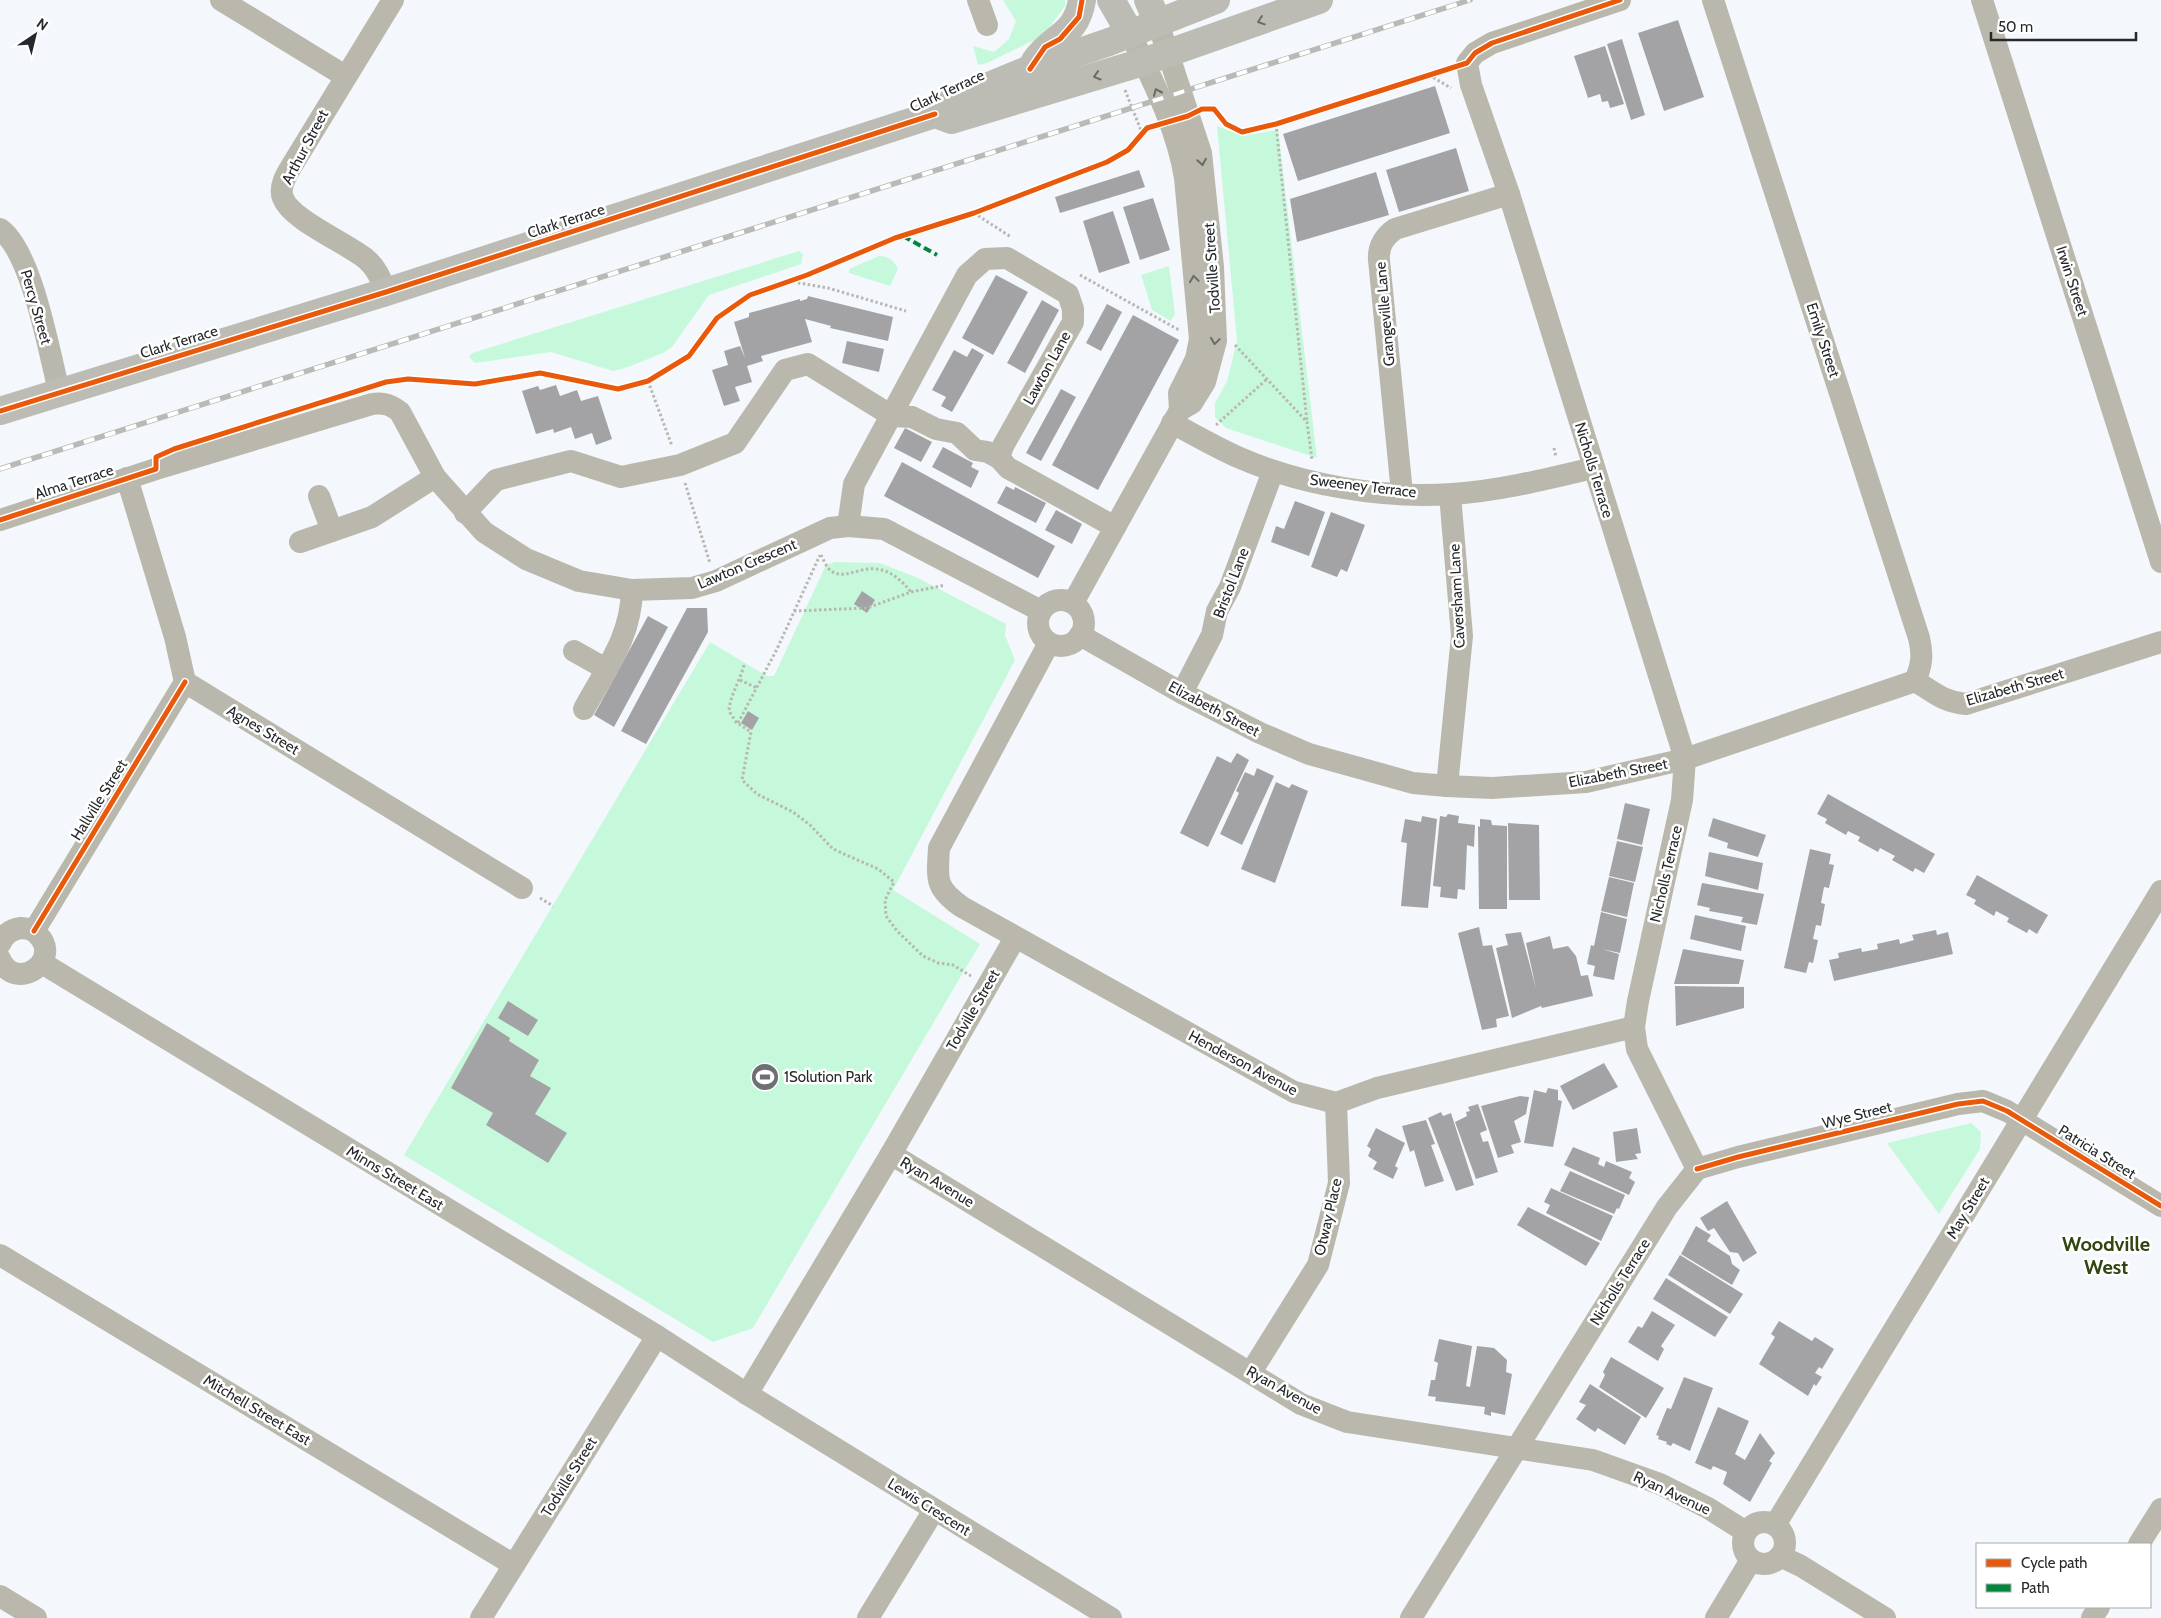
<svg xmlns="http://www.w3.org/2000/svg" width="2161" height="1618" viewBox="0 0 2161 1618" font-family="Cabin,sans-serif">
<rect width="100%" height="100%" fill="#f4f8fc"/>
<g fill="#c6f9db">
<polygon points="1003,0 1065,0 1065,6 1043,36 987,63 978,65 973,46 994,52 1009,39 1016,21"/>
<polygon points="1217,126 1243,136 1278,130 1317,458 1226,428 1215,417 1215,403 1227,381 1237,341"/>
<polygon points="799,251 803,254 801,264 709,295 672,347 663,353 628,367 613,371 551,352 475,363 469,357 472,353"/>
<path d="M879 256C888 255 895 262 898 269L890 286 849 273V269Z"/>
<polygon points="1169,266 1175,314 1171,321 1152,310 1141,275"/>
<polygon points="835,562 880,563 918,578 1006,624 1005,635 1015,660 893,890 980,944 753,1328 713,1342 404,1155 710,642 767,676 774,676 826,565"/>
<polygon points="1971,1123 1981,1132 1980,1149 1939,1214 1887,1143"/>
</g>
<g fill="#a3a3a6">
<polygon points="1678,20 1704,97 1664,111 1638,33"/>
<polygon points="1622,39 1645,115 1631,120 1607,44"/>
<polygon points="1605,46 1624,104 1610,108 1608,101 1602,102 1600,94 1588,98 1574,56"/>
<polygon points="1435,86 1450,133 1298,181 1283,134"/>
<polygon points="1456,148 1469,191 1399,212 1386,170"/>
<polygon points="1139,170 1145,187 1060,213 1055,197"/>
<polygon points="1376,172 1389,215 1297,242 1290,199"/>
<polygon points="1153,198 1170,250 1140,260 1123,207"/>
<polygon points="1113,211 1130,263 1099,273 1083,221"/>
<polygon points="996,275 1028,292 993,355 962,338"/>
<polygon points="808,296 893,317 888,341 830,328 831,326 805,319 812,342 761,356 763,361 747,366 752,382 735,387 740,401 724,406 712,370 728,365 724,351 740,346 745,358 734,322 749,317 749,313 800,299 800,301 807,299"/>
<polygon points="1042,300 1059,310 1025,373 1007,363"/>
<polygon points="1107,304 1122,312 1101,351 1086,343"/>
<polygon points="1133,315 1179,340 1098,490 1052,465"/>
<polygon points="847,341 884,349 879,372 842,363"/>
<polygon points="972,348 984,355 952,412 941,406 946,397 932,390 954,350 967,357"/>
<polygon points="556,385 560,396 577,390 581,401 598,396 612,439 596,445 592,433 575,439 571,427 554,433 553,429 536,434 522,391 538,386 540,390"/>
<polygon points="1061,389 1076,397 1041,461 1026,453"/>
<polygon points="905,428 932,442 921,462 894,448"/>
<polygon points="943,447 973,463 971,467 979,471 971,488 932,467"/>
<polygon points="902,462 1055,546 1038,578 884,496"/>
<polygon points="1006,486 1014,490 1015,487 1046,503 1036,523 997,503"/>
<polygon points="1295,501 1325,512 1309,556 1271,542 1276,526 1284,529"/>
<polygon points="1056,510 1082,524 1072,544 1045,530"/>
<polygon points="1331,512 1365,525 1347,572 1341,569 1337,577 1311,567"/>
<polygon points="862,591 875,600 867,613 854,604"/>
<polygon points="687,608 707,608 708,632 646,744 621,731"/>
<polygon points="648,616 668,627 614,727 594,715"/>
<polygon points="748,711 759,718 752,730 741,723"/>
<polygon points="1237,753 1249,760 1208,847 1180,833 1217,756 1231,763"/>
<polygon points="1257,768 1274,776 1242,845 1220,834 1239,793 1236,791 1245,772 1254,776"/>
<polygon points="1276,782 1289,788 1292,784 1308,791 1275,883 1241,869"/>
<polygon points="1828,794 1935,854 1924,873 1915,868 1913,872 1892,860 1895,856 1880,848 1878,852 1858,841 1860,837 1848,831 1846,835 1825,823 1827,819 1817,814"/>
<polygon points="1625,803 1650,809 1642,845 1617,839"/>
<polygon points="1448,814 1459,816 1458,823 1475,825 1474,847 1467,845 1465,890 1458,889 1457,899 1440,897 1441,887 1433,886 1440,816 1446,817"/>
<polygon points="1422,816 1437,819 1428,908 1401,906 1407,843 1401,842 1405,819 1421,822"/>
<polygon points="1713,818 1766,835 1758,857 1727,848 1728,843 1708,836"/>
<polygon points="1480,819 1491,820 1492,825 1507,826 1507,909 1479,909 1478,826 1480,827"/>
<polygon points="1508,823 1539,825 1540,900 1509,900"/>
<polygon points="1617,841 1643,847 1635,882 1609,876"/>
<polygon points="1810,849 1831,854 1829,864 1834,865 1829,888 1824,887 1821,903 1825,904 1821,926 1816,925 1813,939 1818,940 1813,963 1809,962 1806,973 1784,968"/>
<polygon points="1709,852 1763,863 1758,890 1705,876"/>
<polygon points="1977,875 2048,915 2037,934 2029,929 2027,933 2007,922 2009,918 1996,911 1994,916 1974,904 1976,900 1966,895"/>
<polygon points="1609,877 1634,883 1627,917 1601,911"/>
<polygon points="1702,883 1764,894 1757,925 1741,922 1743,917 1709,911 1710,908 1697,905"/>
<polygon points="1601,912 1627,919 1620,953 1602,949 1619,954 1614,980 1593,976 1595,966 1587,964 1591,945 1594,946"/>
<polygon points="1695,915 1746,926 1741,951 1690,939"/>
<polygon points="1479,927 1483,946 1492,945 1509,1016 1496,1019 1497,1027 1482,1030 1458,933"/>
<polygon points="1936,930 1937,935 1948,932 1953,954 1834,981 1829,960 1839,958 1838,953 1861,948 1862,952 1878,949 1877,944 1899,939 1900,944 1914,940 1912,935"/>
<polygon points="1521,932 1536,988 1526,943 1550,936 1553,949 1568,946 1576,956 1581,976 1588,975 1593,996 1542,1008 1541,1006 1512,1018 1496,948 1508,945 1505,934"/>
<polygon points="1683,949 1744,960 1739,984 1674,984"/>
<polygon points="1675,986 1744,987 1744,1008 1676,1026"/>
<polygon points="508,1001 538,1020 528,1036 498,1018"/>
<polygon points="487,1023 510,1038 509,1041 539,1060 530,1076 551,1088 535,1114 567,1133 548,1163 486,1125 493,1113 451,1088"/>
<polygon points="1604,1063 1618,1087 1573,1110 1560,1086"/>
<polygon points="1548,1088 1558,1090 1558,1100 1562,1101 1553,1147 1524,1143 1534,1090 1546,1093"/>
<polygon points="1520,1096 1529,1097 1526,1114 1514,1121 1521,1142 1511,1145 1514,1153 1498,1158 1481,1106"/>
<polygon points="1478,1104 1487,1130 1480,1133 1483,1142 1488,1141 1498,1172 1476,1179 1455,1122 1467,1116 1466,1112 1470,1111 1468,1107"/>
<polygon points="1441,1112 1443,1116 1451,1113 1474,1185 1456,1191 1428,1118"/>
<polygon points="1426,1120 1435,1144 1431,1145 1444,1181 1425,1187 1414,1150 1410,1152 1402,1126"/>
<polygon points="1376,1128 1405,1143 1395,1166 1398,1168 1393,1179 1373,1169 1377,1162 1368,1156 1371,1149 1367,1146"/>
<polygon points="1637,1128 1641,1153 1635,1154 1638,1159 1616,1162 1613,1132"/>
<polygon points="1573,1147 1600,1158 1598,1164 1604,1167 1606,1161 1632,1172 1629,1178 1635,1182 1629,1195 1564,1165"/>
<polygon points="1570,1171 1625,1195 1619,1209 1617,1208 1614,1214 1560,1191"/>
<polygon points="1551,1188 1613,1216 1601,1241 1546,1213 1550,1205 1544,1202"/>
<polygon points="1727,1201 1757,1253 1743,1262 1738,1253 1730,1252 1714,1228 1708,1231 1700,1218"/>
<polygon points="1528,1207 1600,1243 1586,1266 1517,1225"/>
<polygon points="1696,1226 1711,1235 1707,1241 1730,1256 1732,1264 1740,1270 1732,1285 1681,1254"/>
<polygon points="1680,1255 1743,1294 1730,1314 1668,1275"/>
<polygon points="1666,1278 1728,1317 1715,1337 1653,1299"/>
<polygon points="1652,1311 1675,1325 1661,1346 1664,1349 1658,1361 1628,1342 1638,1326 1642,1328"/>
<polygon points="1779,1321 1812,1341 1815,1337 1834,1349 1822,1369 1819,1367 1815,1373 1822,1377 1816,1386 1814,1384 1808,1396 1759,1364 1775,1337 1771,1334"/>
<polygon points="1439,1339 1472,1346 1466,1386 1470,1387 1477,1346 1494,1348 1507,1360 1506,1372 1512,1374 1505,1415 1491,1412 1491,1416 1484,1414 1485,1407 1435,1401 1436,1397 1428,1396 1431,1380 1435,1380 1438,1363 1434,1361"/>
<polygon points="1611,1357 1664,1388 1646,1418 1599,1387 1605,1375 1603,1372"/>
<polygon points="1684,1377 1713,1388 1690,1451 1673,1443 1671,1446 1666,1444 1667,1442 1658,1439 1659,1436 1656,1435 1667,1408 1671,1409"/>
<polygon points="1590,1384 1641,1417 1625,1445 1598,1428 1595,1432 1576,1419 1586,1405 1579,1402"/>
<polygon points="1718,1407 1749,1421 1735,1454 1745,1460 1760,1433 1775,1453 1769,1461 1772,1463 1750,1502 1723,1484 1727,1472 1713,1466 1711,1470 1695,1463"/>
</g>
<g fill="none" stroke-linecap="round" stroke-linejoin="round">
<g stroke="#b8b7b0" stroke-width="3" stroke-dasharray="2.5 2.5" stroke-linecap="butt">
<polyline points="1429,75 1451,88"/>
<polyline points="1125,90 1142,133"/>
<polyline points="1276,124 1307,422"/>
<polyline points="974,213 1011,237"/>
<polyline points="1080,275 1179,330"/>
<polyline points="788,281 828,288 906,311"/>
<polyline points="1235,345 1307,422 1312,460"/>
<polyline points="648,381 672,446"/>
<polyline points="1216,425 1267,379"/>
<polyline points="1554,448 1556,457"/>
<polyline points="685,483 710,563"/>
<path d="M821 555C823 559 827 568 831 571 852 585 874 546 911 592"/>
<polyline points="794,611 867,608 911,592 945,585"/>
<path d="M744 665C740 681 730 695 729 711L736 722 751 732 742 780 757 794 793 812 810 825 833 849 878 869 894 882 885 900 886 916 897 931 923 956 938 963 953 965 971 976"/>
<polyline points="740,680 757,688"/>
<polyline points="738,723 777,649 820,555"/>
<polyline points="540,898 553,906"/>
</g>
<g stroke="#bab8ac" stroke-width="22">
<polyline points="221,0 345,76"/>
<polyline points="978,0 987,25"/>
<path d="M1713 0 1919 638C1923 655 1922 665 1915 681"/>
<polyline points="1982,0 2161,562"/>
<path d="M1130 33C1152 80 1177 127 1185 178L1200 339 1196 359 1179 393 1180 410"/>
<path d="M0 229C32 252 49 352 59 391"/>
<path d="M386 292C381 280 377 268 366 259 347 243 291 220 283 198 278 186 288 172 294 162L393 0"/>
<path d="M1172 423C1195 435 1217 448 1240 458 1302 485 1384 499 1452 494 1499 491 1547 479 1593 468"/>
<polyline points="127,478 175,637 185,682"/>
<path d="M1402 493 1379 260C1378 246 1384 237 1395 229L1509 194"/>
<polyline points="319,496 332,531"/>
<polyline points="465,513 496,480 571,461 621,477 680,465 735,443 785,370 808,364 892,416 912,417 936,429 957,433 975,450 988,452 999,458"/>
<path d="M0 520 156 469 372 404C384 402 391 405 400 412L435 477 484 532 526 559 579 581 632 590 692 588 716 581 830 528 848 526 884 529 1041 611"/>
<polyline points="848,526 854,484 967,275 985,259 1007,258 1068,294 1073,309 1073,322 1003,446 999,458 1008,468 1115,527"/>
<polyline points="300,542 372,517 435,477"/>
<circle cx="1061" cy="623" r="23"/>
<polyline points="1073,603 1180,410 1192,403 1205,382 1216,341 1213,267 1201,153 1158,23"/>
<path d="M1080 635 1182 693 1260 733 1309 754 1413 783 1447 786 1492 788 1586 782 1685 759 1915 681C1934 692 1943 702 1966 704L2161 642"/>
<path d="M1049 643 939 848C937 880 935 888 962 907L1294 1092 1336 1103 1377 1088 1634 1027"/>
<polyline points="574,651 606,669"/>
<polyline points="185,682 522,888"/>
<polyline points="1182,693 1212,635 1217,611 1230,587 1273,471"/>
<path d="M584 709C606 668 631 638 632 590"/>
<polyline points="1447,786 1462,636 1450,495"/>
<polyline points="34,931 185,682"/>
<path d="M0 944C4 935 11 929 21 928 27 928 34 930 38 935 63 960 16 994 0 959"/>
<polyline points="42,963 657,1336 747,1394 1111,1618"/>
<polyline points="891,1154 1301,1404 1347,1422 1593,1460 1660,1484 1708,1508 1746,1532"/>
<polyline points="1697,1169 1738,1157 1958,1104 1983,1101 2007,1111 2161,1206"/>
<polyline points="0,1255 514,1565"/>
<polyline points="1251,1372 1318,1265 1339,1183 1336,1103"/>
<polyline points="747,1394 891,1154 1015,938"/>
<circle cx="1764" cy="1543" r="21"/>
<polyline points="1775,1525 2161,891"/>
<polyline points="2139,1544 2161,1509"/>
<polyline points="1780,1556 1801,1566 1885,1618"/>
<polyline points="0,1596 36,1618"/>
<polyline points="481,1618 657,1336"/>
<polyline points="868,1618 934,1510"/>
<polyline points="1411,1618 1667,1207 1697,1169 1637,1049 1634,1027 1638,1001 1682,800 1685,759 1509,194 1471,85 1467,63 1475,53 1492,43 1620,0"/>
<polyline points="1716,1618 1751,1560"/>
<polyline points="2092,1618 2099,1607"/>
</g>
<g stroke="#bdbcb4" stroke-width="28">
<polyline points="1111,0 1130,33"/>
<polyline points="1148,0 1158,23"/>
<path d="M1035 61C1053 35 1076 37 1082 0"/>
<polyline points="935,114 951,120 1143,62 1319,0"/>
<polyline points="0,411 386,292 935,114 948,103 1030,69 1109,42 1216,0"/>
</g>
<defs>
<polyline id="rail" points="0,469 1470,0"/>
</defs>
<use href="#rail" stroke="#b9bab5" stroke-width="5.5"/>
<use href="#rail" stroke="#fff" stroke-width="4" stroke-dasharray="11" stroke-linecap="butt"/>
<polyline stroke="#00873e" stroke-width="4" stroke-dasharray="8 4" stroke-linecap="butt" points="903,236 937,255"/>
<defs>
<g id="cycleway">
<polyline points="1030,69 1045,47 1060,39 1079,17 1082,0"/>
<polyline points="0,411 386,292 935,114"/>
<polyline points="0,520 156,469 156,457 174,449 386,382 408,379 475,384 540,373 618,389 648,381 689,356 717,318 750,295 807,275 895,238 974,213 1107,162 1128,150 1147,128 1188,116 1202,109 1214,109 1226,124 1242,132 1276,124 1467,63 1475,53 1492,43 1620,0"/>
<polyline points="34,931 185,682"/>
<polyline points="1697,1169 1738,1157 1958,1104 1983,1101 2007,1111 2161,1206"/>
</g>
</defs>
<use href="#cycleway" stroke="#fff" stroke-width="8"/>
<use href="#cycleway" stroke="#e8590c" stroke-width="5"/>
</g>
<defs><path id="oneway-chevron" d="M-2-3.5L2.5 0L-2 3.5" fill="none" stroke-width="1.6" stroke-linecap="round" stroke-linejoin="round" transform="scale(1.25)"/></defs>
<g stroke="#6a6b69">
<use href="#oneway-chevron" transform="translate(1261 21) rotate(161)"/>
<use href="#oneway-chevron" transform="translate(1097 76) rotate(163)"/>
</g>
<g stroke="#696965">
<use href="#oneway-chevron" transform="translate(1157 92) rotate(-114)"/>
<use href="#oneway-chevron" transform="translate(1202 162) rotate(81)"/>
<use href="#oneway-chevron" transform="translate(1194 279) rotate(-98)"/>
<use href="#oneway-chevron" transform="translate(1215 341) rotate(98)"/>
</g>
<defs>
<symbol id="stadium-disc" viewBox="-11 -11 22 22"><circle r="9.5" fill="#6e7174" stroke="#fff"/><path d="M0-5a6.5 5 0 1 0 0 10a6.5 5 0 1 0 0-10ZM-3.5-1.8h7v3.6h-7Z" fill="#fff"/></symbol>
</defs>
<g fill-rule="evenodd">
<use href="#stadium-disc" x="749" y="1061" width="32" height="32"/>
</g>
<g text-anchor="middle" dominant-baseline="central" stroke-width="5" stroke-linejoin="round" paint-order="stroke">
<g font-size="15" fill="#26292b" stroke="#fff">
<text transform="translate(947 91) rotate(-25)">Clark Terrace</text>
<text transform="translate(305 147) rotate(-62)">Arthur Street</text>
<text transform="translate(566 221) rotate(-18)">Clark Terrace</text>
<text transform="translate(1212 268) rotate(-94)">Todville Street</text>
<text transform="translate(2072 281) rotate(72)">Irwin Street</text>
<text transform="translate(36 307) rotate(74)">Percy Street</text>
<text transform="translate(1385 314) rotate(-95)">Grangeville Lane</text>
<text transform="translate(1823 340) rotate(72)">Emily Street</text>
<text transform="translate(179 342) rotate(-17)">Clark Terrace</text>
<text transform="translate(1047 368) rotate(-61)">Lawton Lane</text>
<text transform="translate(1594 470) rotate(73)">Nicholls Terrace</text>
<text transform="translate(74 482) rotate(-18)">Alma Terrace</text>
<text transform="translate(1363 486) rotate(7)">Sweeney Terrace</text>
<text transform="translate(747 564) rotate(-23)">Lawton Crescent</text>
<text transform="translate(1231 583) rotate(-69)">Bristol Lane</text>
<text transform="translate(1457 596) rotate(-93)">Caversham Lane</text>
<text transform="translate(2015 687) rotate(-16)">Elizabeth Street</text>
<text transform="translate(1214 709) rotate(28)">Elizabeth Street</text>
<text transform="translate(263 730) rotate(31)">Agnes Street</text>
<text transform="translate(1618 773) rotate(-11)">Elizabeth Street</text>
<text transform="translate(99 800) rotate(-58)">Hallville Street</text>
<text transform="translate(1666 874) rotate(-77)">Nicholls Terrace</text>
<text transform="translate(973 1010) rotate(-60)">Todville Street</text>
<text transform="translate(1243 1063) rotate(28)">Henderson Avenue</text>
<text transform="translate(1857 1115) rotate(-14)">Wye Street</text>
<text transform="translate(2097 1152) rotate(32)">Patricia Street</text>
<text transform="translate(395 1178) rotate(31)">Minns Street East</text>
<text transform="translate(937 1182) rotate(31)">Ryan Avenue</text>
<text transform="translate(1968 1208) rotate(-59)">May Street</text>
<text transform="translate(1328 1217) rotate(-77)">Otway Place</text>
<text transform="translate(1620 1282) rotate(-58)">Nicholls Terrace</text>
<text transform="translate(1284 1390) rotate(29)">Ryan Avenue</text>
<text transform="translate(257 1410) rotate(31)">Mitchell Street East</text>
<text transform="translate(569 1477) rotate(-58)">Todville Street</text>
<text transform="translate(1672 1493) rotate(25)">Ryan Avenue</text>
<text transform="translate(929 1507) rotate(32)">Lewis Crescent</text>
</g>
<g font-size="15" fill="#26292b" stroke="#fff" text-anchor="start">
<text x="784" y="1077">1Solution Park</text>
</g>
<g font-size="20" font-weight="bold" fill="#324611" stroke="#fff">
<text x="2106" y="1244">Woodville<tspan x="2106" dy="23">West</tspan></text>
</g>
</g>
<rect x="1976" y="1543" width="175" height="65" fill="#ffffff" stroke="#a8a9aa"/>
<rect x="1986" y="1559" width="25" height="8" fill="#e8590c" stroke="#a8a9aa"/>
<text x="2021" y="1568" font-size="15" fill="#26292b">Cycle path</text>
<rect x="1986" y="1584" width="25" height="8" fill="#00873e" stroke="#a8a9aa"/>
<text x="2021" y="1593" font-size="15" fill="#26292b">Path</text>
<g transform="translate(35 35) rotate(35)" stroke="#ffffff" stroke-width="4" paint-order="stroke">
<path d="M0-4L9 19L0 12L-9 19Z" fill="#26292b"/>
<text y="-8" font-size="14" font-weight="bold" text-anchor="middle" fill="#26292b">N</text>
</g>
<path d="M1991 32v8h145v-8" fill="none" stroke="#26292b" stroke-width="2.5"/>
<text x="1998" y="32" font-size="15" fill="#26292b" stroke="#ffffff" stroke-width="4" paint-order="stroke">50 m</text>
</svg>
